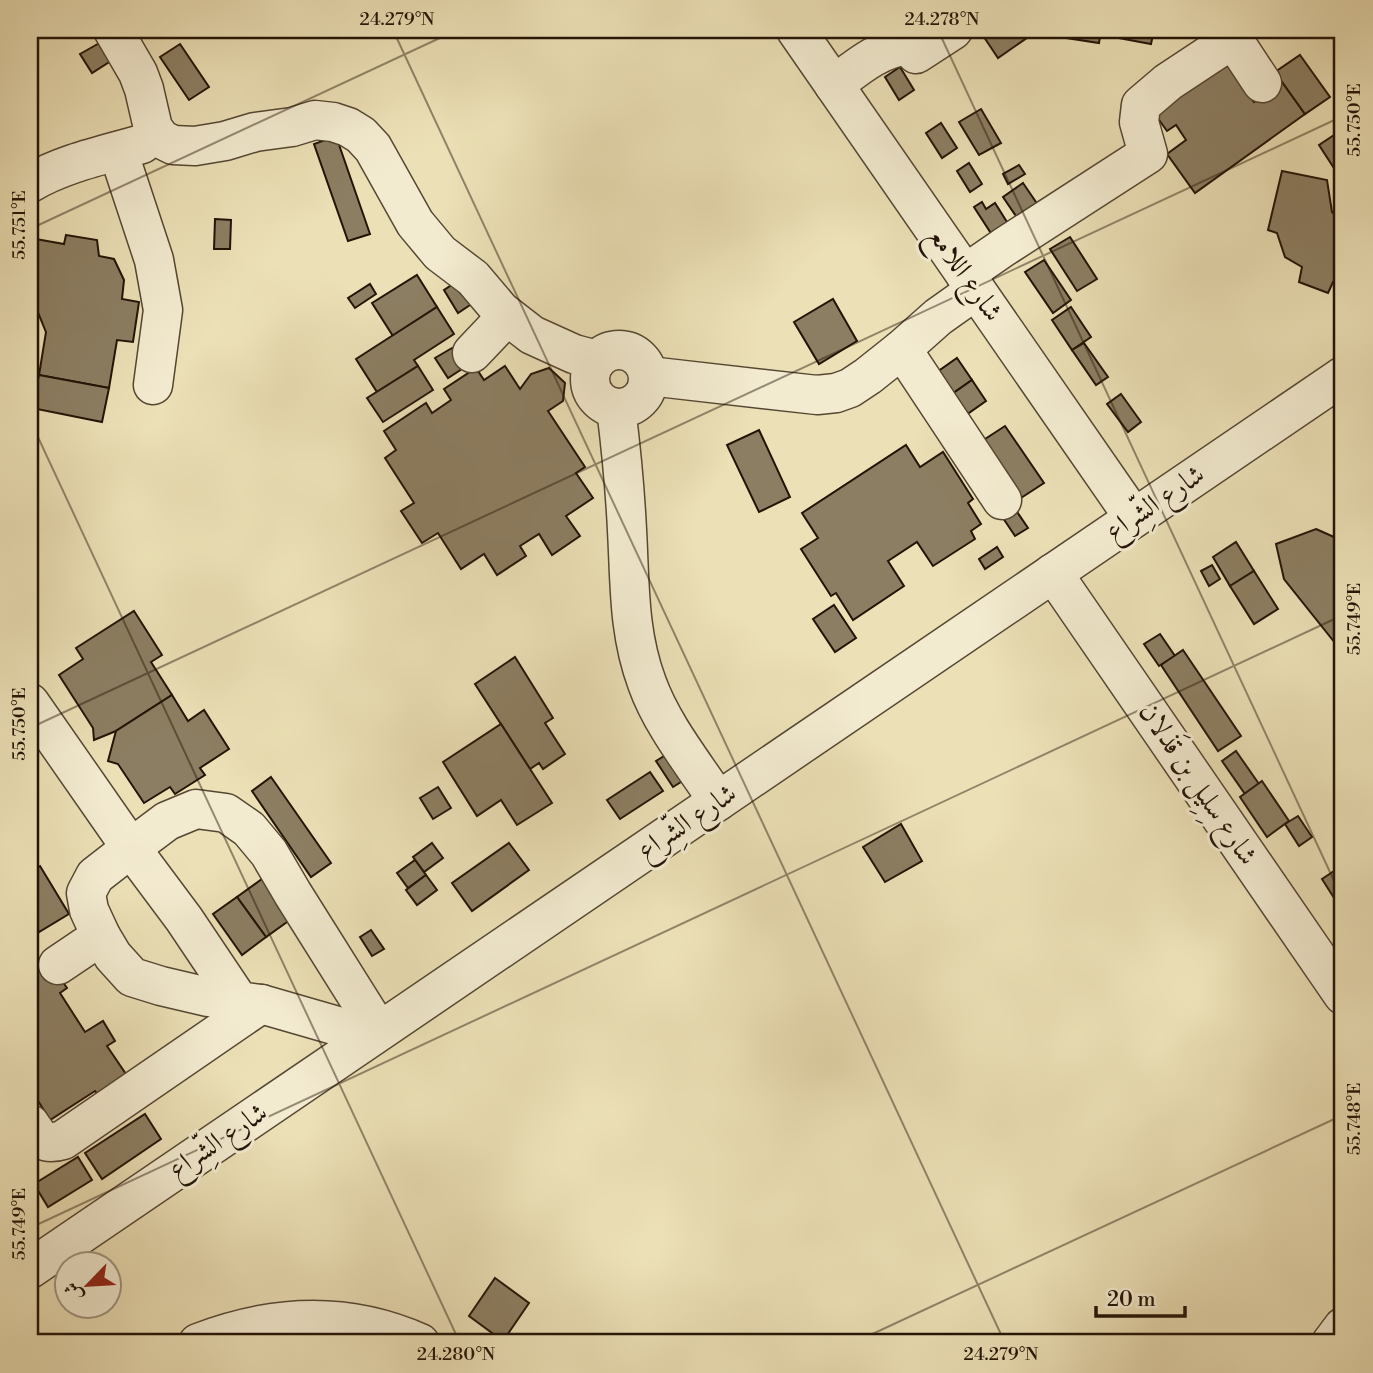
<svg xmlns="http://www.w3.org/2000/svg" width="1373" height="1373" viewBox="0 0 1373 1373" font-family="'Libre Bodoni',Amiri,serif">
<rect width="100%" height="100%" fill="#ece0b6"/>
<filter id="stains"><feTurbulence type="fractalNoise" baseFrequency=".00286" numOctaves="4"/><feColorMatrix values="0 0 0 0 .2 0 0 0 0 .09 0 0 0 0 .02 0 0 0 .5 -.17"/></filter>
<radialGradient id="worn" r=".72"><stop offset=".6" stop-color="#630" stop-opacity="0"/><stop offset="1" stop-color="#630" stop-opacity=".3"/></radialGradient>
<g fill="#8c7e62" stroke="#231407" stroke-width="2">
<polygon points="131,30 154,30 137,40"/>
<polygon points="989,30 1031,30 1034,33 998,58 982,34"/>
<polygon points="1031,30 1101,30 1099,43 1034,33"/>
<polygon points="1114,30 1154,30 1151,44 1113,37"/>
<polygon points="103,41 114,59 92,73 80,54"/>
<polygon points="180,44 209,87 189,100 160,57"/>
<polygon points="1221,55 1254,102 1282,82 1305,114 1195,193 1167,154 1186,140 1176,125 1167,131 1149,106"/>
<polygon points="1300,55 1330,97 1305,114 1275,72"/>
<polygon points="900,67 914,90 899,100 885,77"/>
<polygon points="981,109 1001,143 979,155 959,122"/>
<polygon points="941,123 957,148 942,158 926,133"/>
<polygon points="1343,129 1343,182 1319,145"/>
<polygon points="336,136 370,234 348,241 314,144"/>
<polygon points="969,163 982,184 970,192 957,171"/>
<polygon points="1019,165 1025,174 1008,184 1003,174"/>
<polygon points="1282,171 1327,180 1332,212 1343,223 1343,285 1333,282 1328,293 1299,282 1302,267 1285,257 1277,233 1268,230"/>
<polygon points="1023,183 1038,205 1018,219 1003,197"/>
<polygon points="982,202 986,209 995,203 1012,230 996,241 974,207"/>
<polygon points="215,219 231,220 230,249 214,249"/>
<polygon points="66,235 97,240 99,256 114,259 124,280 122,299 139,302 133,342 117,340 109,388 39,375 46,332 37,310 30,309 30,238 64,244"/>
<polygon points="1070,237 1097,279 1077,291 1050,249"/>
<polygon points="1044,260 1071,300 1053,313 1025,272"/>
<polygon points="417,275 437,307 393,336 372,303"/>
<polygon points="462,278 476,301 458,313 444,290"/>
<polygon points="370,284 376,294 355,308 348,298"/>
<polygon points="833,299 857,341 819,364 794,322"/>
<polygon points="437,307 454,334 414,360 418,366 377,392 356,359"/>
<polygon points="1071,307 1091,337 1072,350 1052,320"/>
<polygon points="1084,343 1108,377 1096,385 1072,350"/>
<polygon points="452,348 465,367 448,378 435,358"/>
<polygon points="957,358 972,380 952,394 937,372"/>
<polygon points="418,366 433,390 383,422 367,398"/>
<polygon points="505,366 520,389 531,374 549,368 565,383 563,401 548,411 585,467 576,473 593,498 566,516 580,536 552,555 539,534 520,546 526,556 497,575 484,554 461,569 438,533 422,543 401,511 414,503 385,458 396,450 384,431 426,403 432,413 451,400 444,389 476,368 484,380"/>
<polygon points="39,375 109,388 102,422 32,408"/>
<polygon points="972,380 986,401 966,415 952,394"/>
<polygon points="1121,394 1141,422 1128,432 1107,404"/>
<polygon points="1005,426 1044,483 1021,498 982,441"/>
<polygon points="759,430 790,497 759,512 727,445"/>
<polygon points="906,445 920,467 943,452 973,499 968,503 981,524 971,531 975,539 933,566 917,542 888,561 904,586 853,620 836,593 831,596 801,549 818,538 802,513"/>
<polygon points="1011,503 1028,528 1015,536 999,512"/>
<polygon points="1316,529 1343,541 1343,653 1284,579 1276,544"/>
<polygon points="1236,542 1254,571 1230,586 1213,557"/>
<polygon points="997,547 1003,557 985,569 979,559"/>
<polygon points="1212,565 1220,579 1209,586 1201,571"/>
<polygon points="1254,571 1278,609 1254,624 1230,586"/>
<polygon points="834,605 856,638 835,652 813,619"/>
<polygon points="134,611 162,655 151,662 172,695 116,731 94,740 93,728 59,675 83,659 76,648"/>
<polygon points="1160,634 1175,656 1159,666 1144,644"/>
<polygon points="1183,650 1241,736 1218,751 1161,665"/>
<polygon points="515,657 553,718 545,723 565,754 543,769 539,763 530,769 475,684"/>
<polygon points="172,695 188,721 204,710 229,749 200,768 205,775 175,794 170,787 144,803 118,764 108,761 116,731"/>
<polygon points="501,724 552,803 517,825 501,800 477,816 443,762"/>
<polygon points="672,751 689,777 673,787 656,761"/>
<polygon points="1236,751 1259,784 1245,794 1222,761"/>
<polygon points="650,772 663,791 620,819 607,800"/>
<polygon points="271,777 331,863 311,877 252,791"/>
<polygon points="1262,781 1289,821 1267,837 1240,797"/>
<polygon points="438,787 451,808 433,819 420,798"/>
<polygon points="1298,816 1312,837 1299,846 1285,824"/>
<polygon points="901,824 922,861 885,882 863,847"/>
<polygon points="432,843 443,858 424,872 413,857"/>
<polygon points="509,843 529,870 472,911 452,883"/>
<polygon points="415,860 426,875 408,888 397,873"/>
<polygon points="1343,865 1343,896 1336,901 1322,879"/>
<polygon points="40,866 69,914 39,932 30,915 30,872"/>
<polygon points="426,875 437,890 417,905 406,890"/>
<polygon points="266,876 294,917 266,937 237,897"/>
<polygon points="237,897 266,937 242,955 213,914"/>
<polygon points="371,930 384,949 372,956 360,937"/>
<polygon points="30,944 46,969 52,966 67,988 60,993 85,1032 103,1021 115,1041 107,1046 130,1080 101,1099 95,1091 50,1120 30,1088"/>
<polygon points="145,1114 161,1139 102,1179 85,1153"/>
<polygon points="78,1157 92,1180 48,1207 34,1184"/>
<polygon points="495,1278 529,1303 503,1341 469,1316"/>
</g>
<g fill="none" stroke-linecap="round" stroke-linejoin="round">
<defs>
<g id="minor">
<polyline points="113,30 138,73 144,89 153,128 161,139 173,145 195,146 225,141 255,132 292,127 315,120 333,122 348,127 361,135 373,148 415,223 440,253 473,278 501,311 532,335 574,354 597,360"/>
<polyline points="796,30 1134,518"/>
<path d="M834 85C859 66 878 49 909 45L916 54 953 30"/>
<polyline points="118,151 154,260 163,310 153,385"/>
<path d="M30 183C64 163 104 155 142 144"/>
<polyline points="965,274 1004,247 1148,154 1139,122 1141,105 1168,82 1233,39 1262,83"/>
<polyline points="902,349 1002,500"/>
<circle cx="619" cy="379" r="29"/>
<polyline points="472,353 507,316"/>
<polyline points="649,376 817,395 836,393 850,388 868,376 902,349 938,317 976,290"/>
<path d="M616 408C621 448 625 489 627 530 630 583 628 632 647 683 662 725 693 763 718 801"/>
<polyline points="1053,573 1343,995"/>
<polyline points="30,703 131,848 167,821 196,809 226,813 249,829 269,853 293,894 379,1031"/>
<polyline points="58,965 101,936"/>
<polyline points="239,1001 184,919 131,848 95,876 86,893 89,910 101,936 113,956 132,977 161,986 208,997 261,1004 372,1036"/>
<path d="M30 1124C40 1139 43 1146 63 1140L261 1004"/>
<polyline points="30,1269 1343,376"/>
<path d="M198 1343C273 1314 346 1310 420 1343"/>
<polyline points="1331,1343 1343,1327"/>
</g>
</defs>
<use href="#minor" stroke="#554733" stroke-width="41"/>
<use href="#minor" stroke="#f3ebd0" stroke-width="38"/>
</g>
<path fill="none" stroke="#231407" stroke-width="2" stroke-opacity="0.45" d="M393 30 1005 1343M938 30 1343 900M30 229 457 30M30 420 460 1343M30 728 1343 116M30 1228 1343 615M853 1343 1343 1115"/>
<g text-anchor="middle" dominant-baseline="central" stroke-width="6" stroke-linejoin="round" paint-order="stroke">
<g font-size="28" fill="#231407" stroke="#f3ebd0">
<text transform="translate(965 274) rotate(55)">شارع اللامع</text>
<text transform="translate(1155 503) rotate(-34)">شارع الشِّراع</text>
<text transform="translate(1198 784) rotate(56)">شارع سِلِيل بن قَذلان</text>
<text transform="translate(687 822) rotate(-34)">شارع الشِّراع</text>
<text transform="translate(218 1141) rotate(-34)">شارع الشِّراع</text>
</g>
</g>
<rect width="1373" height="1373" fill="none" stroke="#ece0b6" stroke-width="77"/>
<g transform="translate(88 1285) rotate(245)"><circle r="33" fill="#f3ebd0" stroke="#a09580" stroke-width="2"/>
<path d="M0-5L12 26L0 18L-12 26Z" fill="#8f2418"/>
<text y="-10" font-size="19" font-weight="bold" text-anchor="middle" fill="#231407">ش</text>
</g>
<path d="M1096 1306v10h89v-10" fill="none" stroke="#231407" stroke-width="3.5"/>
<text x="1107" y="1306" font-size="21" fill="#231407" stroke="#f3ebd0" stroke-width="5" paint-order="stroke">20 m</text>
<rect x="38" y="38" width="1296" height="1296" fill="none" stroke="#231407" stroke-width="2.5"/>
<g font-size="18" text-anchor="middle" fill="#231407">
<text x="397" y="25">24.279°N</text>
<text x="942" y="25">24.278°N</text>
<text transform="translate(1354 120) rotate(-90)" y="6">55.750°E</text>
<text transform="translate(19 225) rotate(-90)" y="6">55.751°E</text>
<text transform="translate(1354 619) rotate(-90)" y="6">55.749°E</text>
<text transform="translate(19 724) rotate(-90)" y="6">55.750°E</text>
<text transform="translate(1354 1119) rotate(-90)" y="6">55.748°E</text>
<text transform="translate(19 1224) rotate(-90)" y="6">55.749°E</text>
<text x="456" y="1360">24.280°N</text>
<text x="1001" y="1360">24.279°N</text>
</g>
<rect width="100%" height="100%" filter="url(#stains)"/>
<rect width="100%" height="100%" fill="url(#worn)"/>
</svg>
